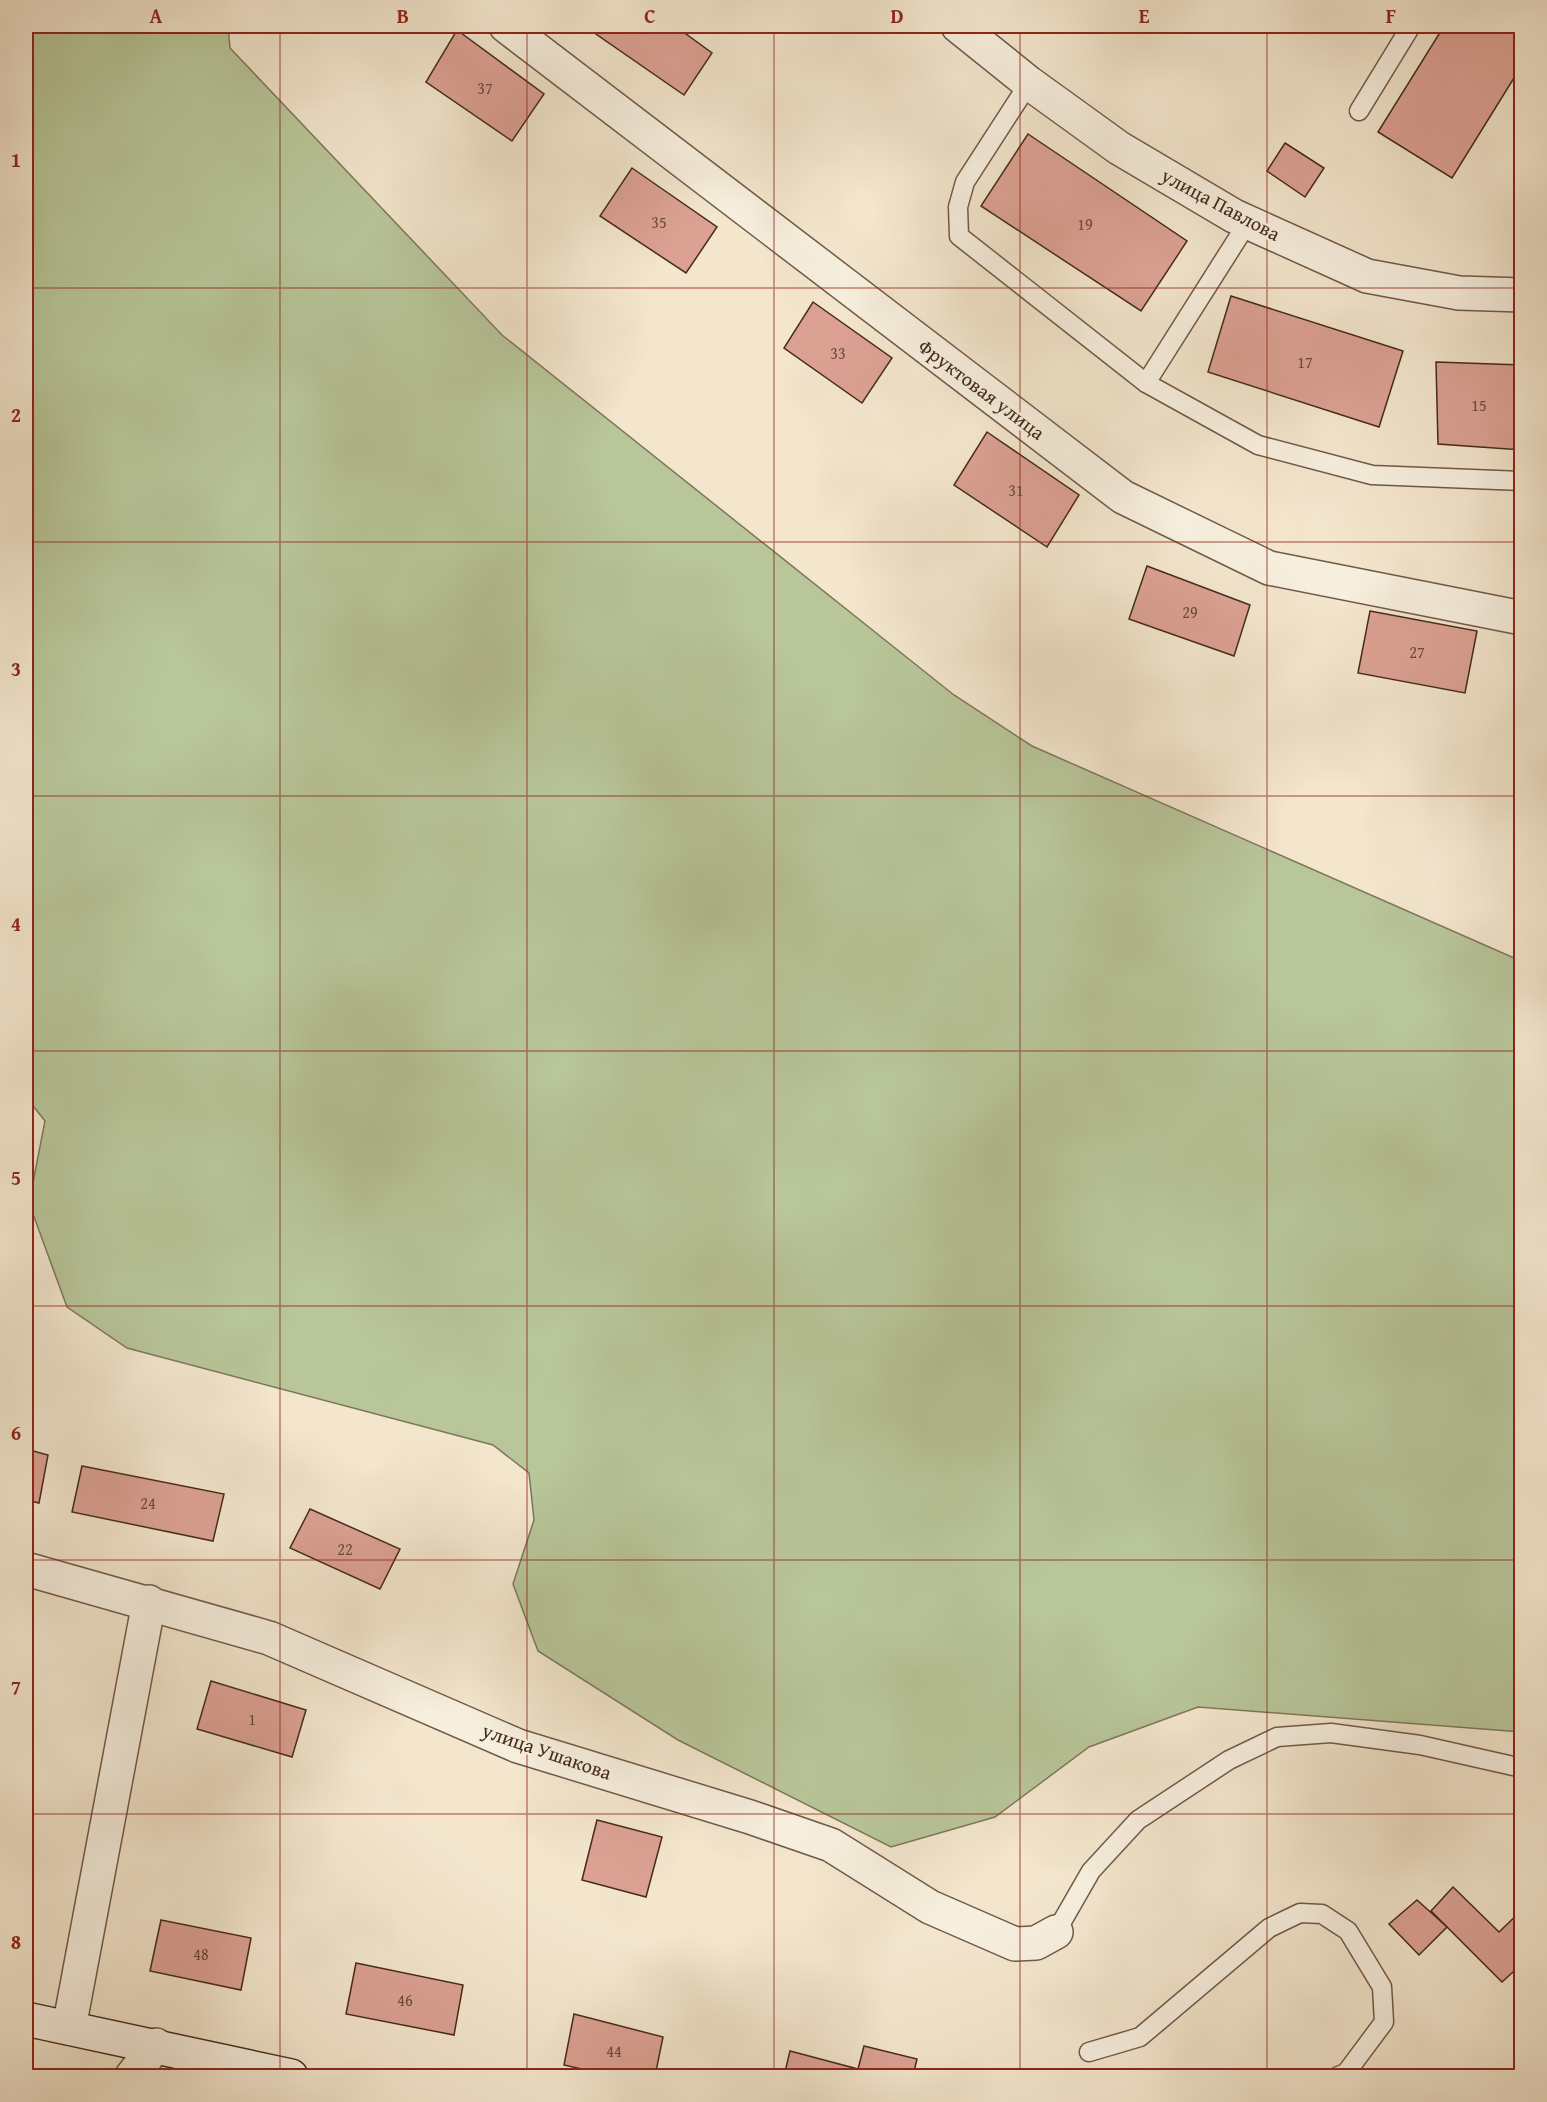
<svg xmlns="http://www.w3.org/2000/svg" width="1547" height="2102" viewBox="0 0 1547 2102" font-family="'Gentium Book Plus',serif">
<rect width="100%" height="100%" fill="#f3e6cd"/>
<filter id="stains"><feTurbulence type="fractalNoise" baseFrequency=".00333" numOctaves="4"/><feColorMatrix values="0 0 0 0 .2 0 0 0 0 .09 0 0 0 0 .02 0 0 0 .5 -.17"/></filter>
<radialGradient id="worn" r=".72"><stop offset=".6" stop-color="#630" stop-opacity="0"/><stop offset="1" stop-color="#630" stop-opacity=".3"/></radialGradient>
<polygon fill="#b8c69a" stroke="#7e785a" stroke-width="1.5" points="26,26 228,26 230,48 502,335 954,695 1032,746 1521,961 1521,1732 1198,1707 1089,1747 995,1817 891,1847 678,1740 538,1651 513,1584 534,1520 529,1473 493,1445 127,1348 67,1307 29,1203 45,1121 26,1097"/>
<g fill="#dca193" stroke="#452b1b" stroke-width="1.5">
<polygon points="602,26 675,26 712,53 684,95 596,34"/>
<polygon points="1444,26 1522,26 1522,65 1452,178 1378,132"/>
<polygon points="457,30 544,94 512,141 426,82"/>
<polygon points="1028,134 1187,241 1141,311 981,206"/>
<polygon points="1285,143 1324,168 1305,197 1267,171"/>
<polygon points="632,168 717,227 686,273 600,216"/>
<polygon points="1231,296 1403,351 1379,427 1208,372"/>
<polygon points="813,302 892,358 862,403 784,348"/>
<polygon points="1436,362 1522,365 1522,450 1438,444"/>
<polygon points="987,432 1079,495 1047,547 954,485"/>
<polygon points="1147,566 1250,605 1234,656 1129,619"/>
<polygon points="1370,611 1477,631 1465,693 1358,673"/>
<polygon points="26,1449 48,1455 39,1503 26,1500"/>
<polygon points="82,1466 224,1494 213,1541 72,1512"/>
<polygon points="310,1509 400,1549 380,1589 290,1548"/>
<polygon points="211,1681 306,1710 292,1757 197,1729"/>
<polygon points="597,1820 662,1837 646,1897 582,1880"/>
<polygon points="1453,1887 1499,1932 1522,1910 1522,1964 1502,1982 1431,1911"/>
<polygon points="1417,1900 1447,1927 1419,1955 1389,1924"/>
<polygon points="161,1920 251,1938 241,1990 150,1971"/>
<polygon points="356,1963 463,1985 454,2035 346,2014"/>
<polygon points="574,2014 663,2037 655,2076 612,2076 564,2065"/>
<polygon points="864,2046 917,2059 913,2076 784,2076 790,2051 858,2069"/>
</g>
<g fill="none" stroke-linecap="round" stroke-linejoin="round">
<defs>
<g id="service">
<polyline points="1029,83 965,182 958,207 959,236 1146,383 1258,445 1372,475 1522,481"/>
<polyline points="1359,111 1411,26"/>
<polyline points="1146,383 1248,222"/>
<polyline points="1056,1932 1091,1871 1138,1820 1229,1760 1277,1737 1331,1733 1420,1745 1522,1768"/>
<polyline points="1089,2052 1140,2037 1269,1928 1300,1913 1322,1914 1348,1931 1382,1987 1384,2022 1346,2073 1338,2076"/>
</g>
<g id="minor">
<polyline points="506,26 1123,497 1269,568 1522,618"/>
<polyline points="26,1569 269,1638 518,1746 750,1817 831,1845 930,1907 1015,1944 1036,1943 1056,1932"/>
<polyline points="69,2028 149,1602"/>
<polyline points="132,2076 156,2045"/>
</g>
<polyline id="tertiary" points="958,26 1029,83 1119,148 1234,216 1367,276 1459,293 1522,295"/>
<polyline id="secondary" points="26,2019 291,2076"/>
</defs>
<use href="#service" stroke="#705a48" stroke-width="21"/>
<use href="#minor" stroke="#705a48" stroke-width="36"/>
<use href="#tertiary" stroke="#705a48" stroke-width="36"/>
<use href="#secondary" stroke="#452b1b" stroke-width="36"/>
<use href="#service" stroke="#f7efde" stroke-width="18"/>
<use href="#minor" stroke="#f7efde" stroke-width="33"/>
<use href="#tertiary" stroke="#f7efde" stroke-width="33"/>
<use href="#secondary" stroke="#f7efde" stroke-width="33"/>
</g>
<path fill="none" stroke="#8f2418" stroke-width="1.5" stroke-opacity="0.55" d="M280 26V2076M527 26V2076M774 26V2076M1020 26V2076M1267 26V2076M26 288H1522M26 542H1522M26 796H1522M26 1051H1522M26 1306H1522M26 1560H1522M26 1814H1522"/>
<g text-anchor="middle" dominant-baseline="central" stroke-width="5" stroke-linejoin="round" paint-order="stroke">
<g font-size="16" fill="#6b4839">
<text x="485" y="88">37</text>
<text x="659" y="222">35</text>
<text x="1085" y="224">19</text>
<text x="838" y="353">33</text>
<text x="1305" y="362">17</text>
<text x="1479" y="405">15</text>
<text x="1016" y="490">31</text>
<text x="1190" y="612">29</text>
<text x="1417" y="652">27</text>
<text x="148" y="1503">24</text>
<text x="345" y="1549">22</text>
<text x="252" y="1719">1</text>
<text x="201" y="1954">48</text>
<text x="405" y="2000">46</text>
<text x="614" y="2051">44</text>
</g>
<g font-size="20" fill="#452b1b" stroke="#f7efde">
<text transform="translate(1221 204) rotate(28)">улица Павлова</text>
<text transform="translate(982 389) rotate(37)">Фруктовая улица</text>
<text transform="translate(547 1751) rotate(19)">улица Ушакова</text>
</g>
</g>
<rect width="1547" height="2102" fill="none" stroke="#f3e6cd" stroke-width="66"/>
<rect x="33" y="33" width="1481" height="2036" fill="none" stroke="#8f2418" stroke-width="2"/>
<g font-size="20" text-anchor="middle" font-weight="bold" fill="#8f2418">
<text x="156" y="23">A</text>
<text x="403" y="23">B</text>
<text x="650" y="23">C</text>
<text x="897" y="23">D</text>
<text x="1144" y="23">E</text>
<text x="1391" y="23">F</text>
<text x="16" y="167">1</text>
<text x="16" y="422">2</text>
<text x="16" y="676">3</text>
<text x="16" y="931">4</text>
<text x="16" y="1185">5</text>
<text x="16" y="1440">6</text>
<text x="16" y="1694">7</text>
<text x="16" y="1949">8</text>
</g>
<rect width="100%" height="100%" filter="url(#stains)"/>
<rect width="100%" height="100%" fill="url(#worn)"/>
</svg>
